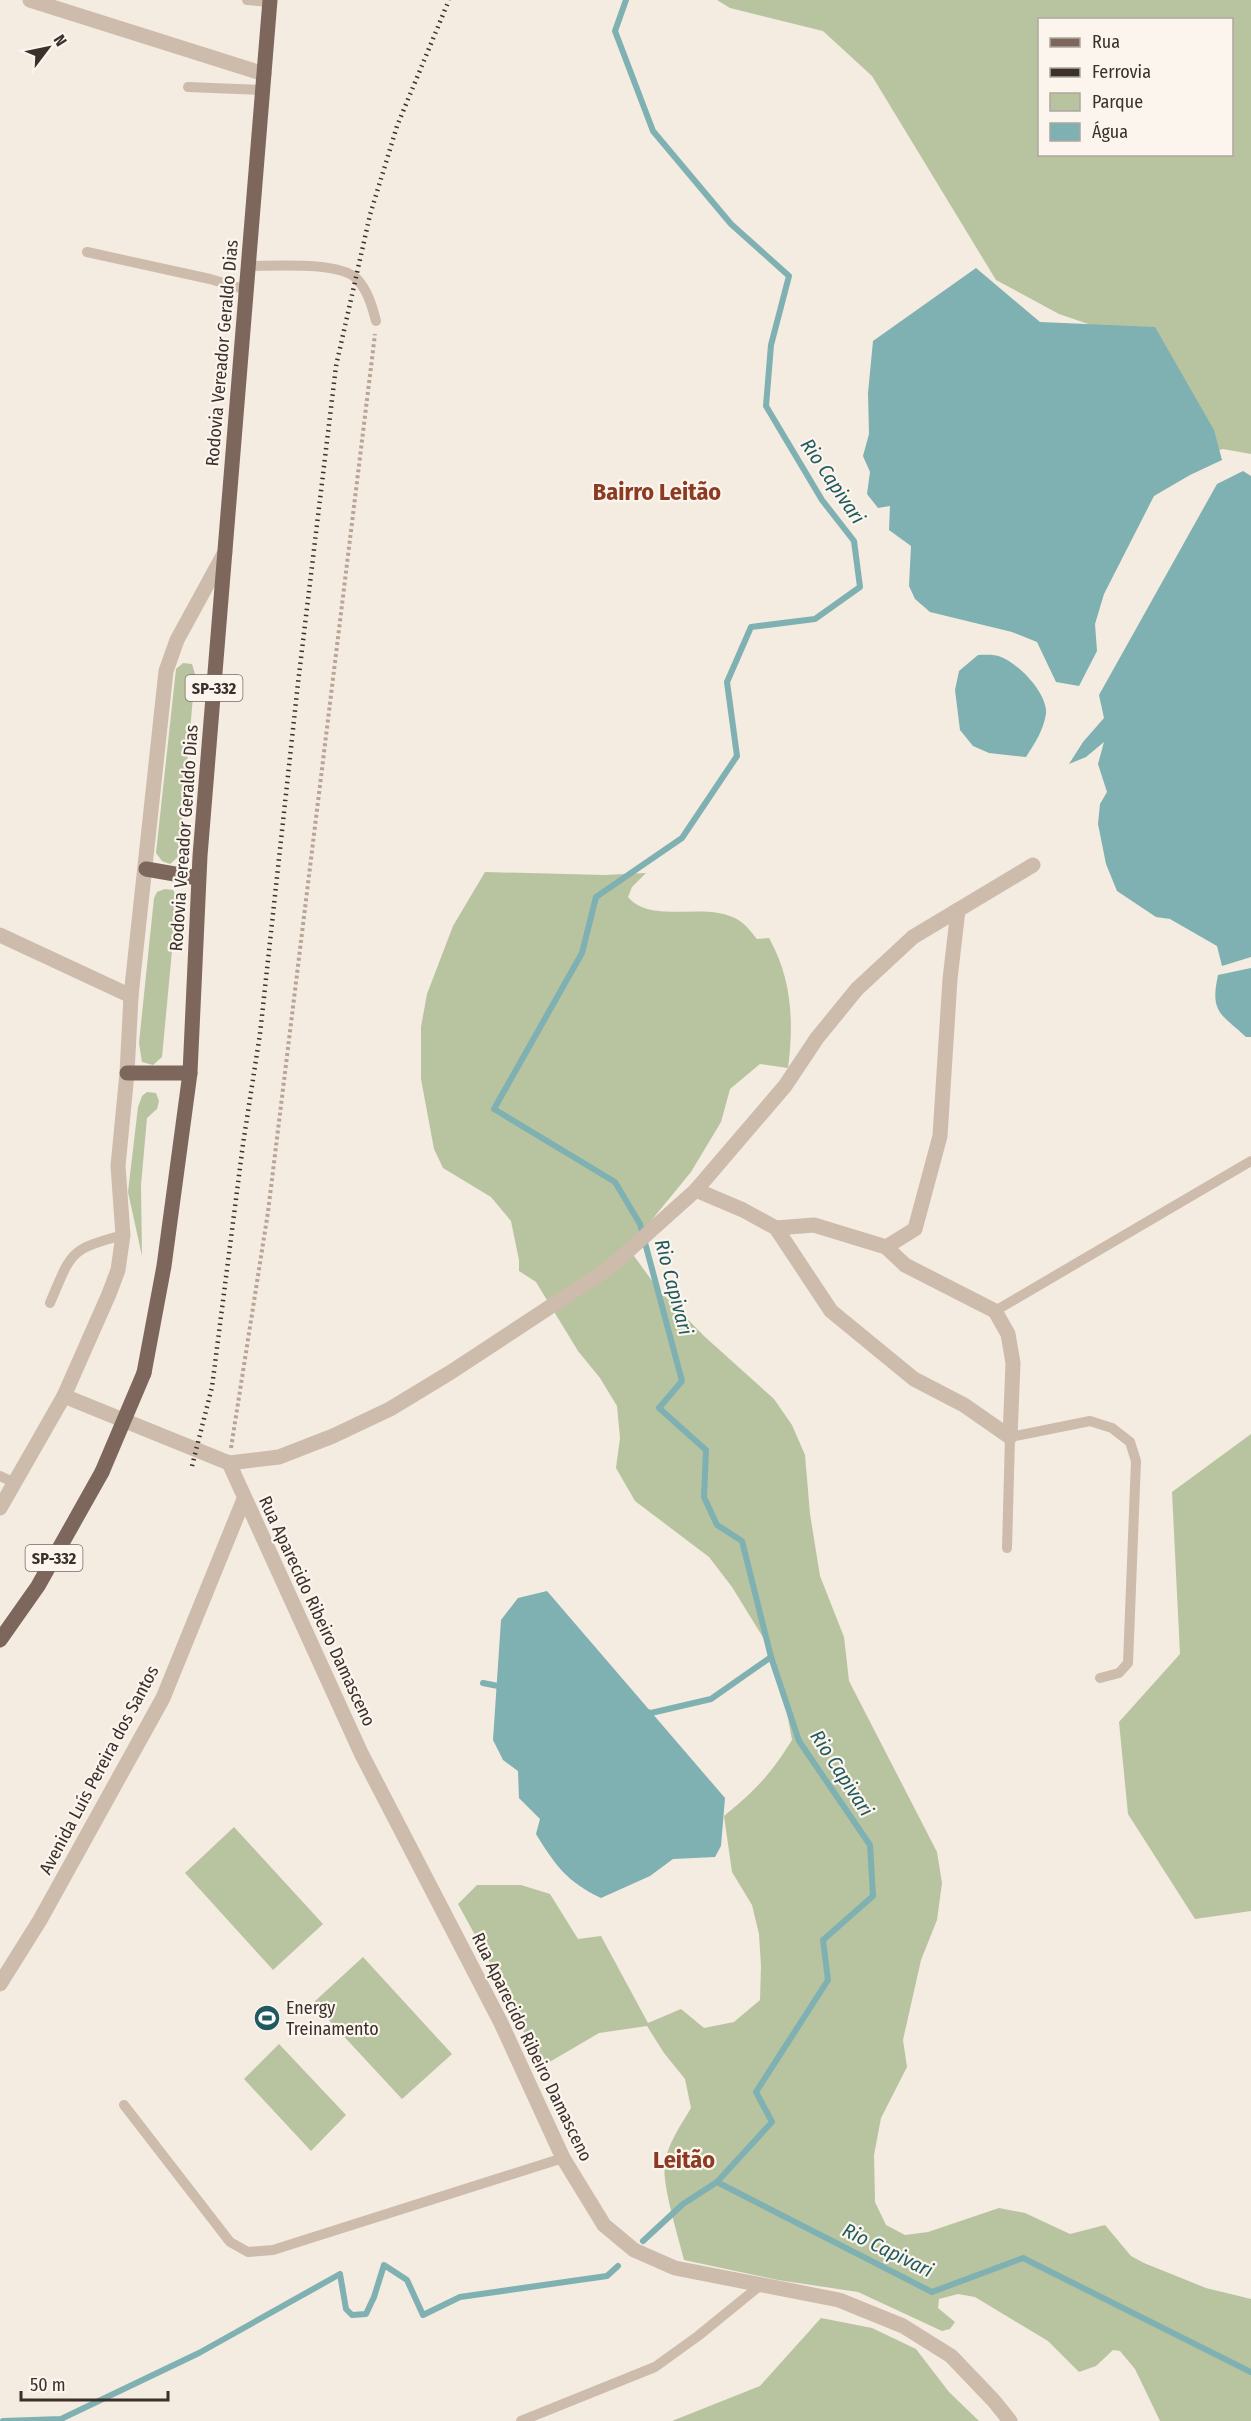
<svg xmlns="http://www.w3.org/2000/svg" width="1251" height="2421" viewBox="0 0 1251 2421" font-family="'Fira Sans Condensed',sans-serif">
<rect width="100%" height="100%" fill="#f4ebe1"/>
<g fill="#b8c4a0" fill-rule="evenodd">
<path d="M717 0H1251V454L1223 449 1192 457 1103 329 1059 314 996 280 872 76 823 31 730 8ZM1040 20H1232V154H1040Z"/>
<polygon points="183,663 192,664 195,674 179,856 170,864 162,861 156,853 176,669"/>
<path d="M485 872 604 875 646 873 632 887 628 897C652 926 708 899 740 921 746 925 752 933 757 939L769 938C792 979 794 1022 788 1068L760 1064 730 1089 721 1122 691 1172 636 1239 638 1240 634 1256 658 1289 704 1336 774 1399 792 1425 805 1455 810 1514 820 1576 844 1637 849 1681 937 1852 942 1883 937 1920 921 1960 903 2040 907 2067 881 2118 874 2155 875 2202 886 2225 905 2235 928 2232 999 2208 1025 2213 1070 2234 1105 2225 1131 2256 1144 2263 1206 2288 1251 2299V2421H1160L1135 2369 1120 2351 1113 2350 1096 2366 1079 2372 1048 2341 975 2297 958 2294 939 2299 938 2308 955 2322 950 2329 942 2331 858 2292 778 2280 684 2260C679 2238 661 2183 665 2163 668 2143 681 2125 691 2108L685 2079 664 2053 647 2026 599 2033 541 2067 486 1955 458 1904 477 1885H521L550 1894 578 1939 601 1936 648 2023 681 2009 704 2028 734 2022 760 2000 761 1966 759 1934 752 1905 732 1872 724 1816C756 1790 770 1775 792 1740L780 1675 767 1644 732 1587 709 1557 635 1501 616 1468 620 1438 617 1406 600 1378 578 1351 536 1282 519 1271V1260L511 1221 491 1197 443 1168 434 1149 421 1079V1027L427 994 453 926Z"/>
<polygon points="165,889 173,890 177,897 162,1057 153,1065 142,1062 139,1043 154,898 157,892"/>
<polygon points="147,1092 156,1093 159,1101 157,1109 147,1118 141,1185 142,1256 128,1192 138,1107 142,1096"/>
<polygon points="1251,1434 1251,1911 1195,1919 1128,1814 1119,1722 1180,1654 1172,1492"/>
<polygon points="234,1827 323,1924 273,1970 185,1873"/>
<polygon points="363,1957 452,2054 402,2099 313,2003"/>
<polygon points="279,2044 346,2115 311,2151 244,2079"/>
<polygon points="821,2318 872,2328 916,2349 949,2392 979,2421 672,2421 760,2386"/>
</g>
<g fill="#7fb0b2">
<polygon points="976,268 1040,322 1155,327 1214,430 1222,460 1190,475 1154,496 1104,594 1095,624 1097,651 1079,686 1056,682 1037,642 1012,632 930,612 915,599 909,586 911,546 889,530 890,506 878,508 867,494 870,472 863,456 869,434 868,393 873,341"/>
<polygon points="1243,471 1251,476 1251,957 1222,966 1217,946 1170,919 1156,917 1117,891 1106,864 1098,824 1100,804 1107,792 1098,764 1104,742 1086,757 1069,764 1083,742 1104,718 1099,695 1217,484"/>
<path d="M978 655C985 655 994 654 1001 657 1019 664 1048 694 1046 714 1043 731 1035 743 1026 757L989 753 973 746 960 730 955 690 959 671Z"/>
<path d="M1251 968V1037H1246C1220 1013 1210 1012 1218 975Z"/>
<path d="M547 1591 725 1798 721 1846 715 1857 673 1859 650 1876 601 1898C567 1882 555 1865 536 1834L540 1819 519 1798 518 1771 503 1760 493 1740 501 1620 518 1598Z"/>
</g>
<g fill="none" stroke-linecap="round" stroke-linejoin="round">
<g stroke="#7fb0b2" stroke-width="6">
<polyline points="626,0 615,31 653,131 731,224 789,276 771,345 766,406 822,500 854,541 860,587 815,619 751,627 727,682 737,756 682,838 596,897 582,953 494,1109 615,1182 640,1224 682,1381 659,1408 706,1450 704,1497 717,1525 742,1541 771,1657 799,1741 870,1845 873,1896 823,1940 828,1980 756,2092 772,2122 717,2182 932,2292 1023,2258 1251,2372"/>
<polyline points="483,1683 503,1687"/>
<polyline points="643,1711 651,1713 711,1699 771,1657"/>
<polyline points="643,2241 683,2204 717,2182"/>
<polyline points="3,2421 61,2419 199,2353 340,2274 346,2309 352,2315 366,2314 374,2297 384,2265 407,2280 423,2315 460,2297 607,2276 618,2266"/>
</g>
<polyline stroke="#b9a596" stroke-width="4" stroke-dasharray="3 3" stroke-linecap="butt" points="231,1448 268,1212 375,334"/>
<g stroke="#cdbbac" stroke-width="10">
<polyline points="247,0 270,2"/>
<polyline points="188,87 263,90"/>
<polyline points="87,252 210,279 247,290"/>
<path d="M249 266C273 266 340 261 357 279 368 291 372 306 376 321"/>
<path d="M50 1303C72 1252 68 1250 123 1235"/>
<polyline points="995,1311 1251,1161"/>
<polyline points="0,1476 15,1483"/>
<polyline points="1007,1548 1010,1437 1090,1421 1112,1428 1130,1442 1136,1461 1128,1663 1119,1673 1100,1678"/>
<polyline points="124,2105 230,2242 248,2252 273,2250 563,2158"/>
<polyline points="521,2421 655,2367 698,2336 762,2284"/>
</g>
<g stroke="#cdbbac" stroke-width="15">
<polyline points="30,0 264,74"/>
<polyline points="0,935 131,996"/>
<polyline points="696,1190 743,1210 776,1228 814,1225 886,1247 905,1265 995,1311 1008,1334 1013,1363 1010,1437 964,1405 914,1379 831,1311 776,1228"/>
<polyline points="886,1247 915,1229 940,1136 950,979 958,910"/>
<polyline points="64,1396 229,1463 279,1457 333,1436 390,1409 451,1372 609,1268 696,1190 785,1086 817,1038 857,989 913,937 1033,865"/>
<polyline points="0,1508 64,1396 109,1294 118,1270 123,1235 118,1166 127,1073 131,996 166,671 177,640 225,552"/>
</g>
<g stroke="#cdbbac" stroke-width="15">
<polyline points="229,1463 361,1753 501,2023 563,2158 604,2225 634,2250 675,2268 839,2300 903,2326 951,2356 994,2401 1010,2421"/>
<polyline points="0,1984 40,1920 163,1698 244,1499"/>
</g>
<g stroke="#7d675c" stroke-width="15">
<polyline points="146,869 198,878"/>
<polyline points="127,1073 190,1073"/>
<polyline points="144,1373 164,1266 190,1073 200,856 270,0"/>
<polyline points="0,1640 38,1586 102,1472"/>
</g>
<polyline stroke="#3b302b" stroke-width="4.5" stroke-dasharray="1.5 4.5" stroke-linecap="butt" points="192,1466 212,1387 243,1144 260,1034 298,683 336,366 370,215 397,126 449,0"/>
<polyline stroke="#7d675c" stroke-width="15" points="102,1472 144,1373"/>
</g>
<defs>
<symbol id="stadium-disc" viewBox="-11 -11 22 22"><circle r="9.5" fill="#1f5a5e" stroke="#fbf5ee"/><path d="M0-5a6.5 5 0 1 0 0 10a6.5 5 0 1 0 0-10ZM-3.5-1.8h7v3.6h-7Z" fill="#fff"/></symbol>
</defs>
<g fill-rule="evenodd">
<use href="#stadium-disc" x="252" y="2003" width="30" height="30"/>
</g>
<g text-anchor="middle" dominant-baseline="central" stroke-width="4.5" stroke-linejoin="round" paint-order="stroke">
<g fill="#fbf5ee" stroke="#756b66" stroke-width="1.5">
<rect x="185.5" y="675" width="57" height="26" rx="4.5"/>
<rect x="25.5" y="1545" width="57" height="26" rx="4.5"/>
</g>
<g font-size="16" font-weight="bold" fill="#3b302b">
<text x="214" y="688">SP-332</text>
<text x="54" y="1558">SP-332</text>
</g>
<g font-size="18" fill="#3b302b" stroke="#fbf5ee">
<text transform="translate(222 353) rotate(-85)">Rodovia Vereador Geraldo Dias</text>
<text transform="translate(184 838) rotate(-86)">Rodovia Vereador Geraldo Dias</text>
<text transform="translate(317 1611) rotate(65)">Rua Aparecido Ribeiro Damasceno</text>
<text transform="translate(99 1770) rotate(-62)">Avenida Luís Pereira dos Santos</text>
<text transform="translate(532 2047) rotate(64)">Rua Aparecido Ribeiro Damasceno</text>
</g>
<g font-size="18" fill="#3b302b" stroke="#fbf5ee" text-anchor="start">
<text x="286" y="2008">Energy<tspan x="286" dy="21">Treinamento</tspan></text>
</g>
<g font-size="20" font-style="italic" fill="#1f5a5e" stroke="#fbf5ee">
<text transform="translate(833 481) rotate(56)">Rio Capivari</text>
<text transform="translate(674 1287) rotate(75)">Rio Capivari</text>
<text transform="translate(842 1773) rotate(57)">Rio Capivari</text>
<text transform="translate(888 2250) rotate(26)">Rio Capivari</text>
</g>
<g font-size="24" font-weight="bold" fill="#8c3b22" stroke="#fbf5ee">
<text x="657" y="492">Bairro Leitão</text>
<text x="684" y="2160">Leitão</text>
</g>
</g>
<rect x="1038" y="18" width="195" height="138" fill="#fbf5ee" stroke="#aea6a0" stroke-width="1.5"/>
<rect x="1050" y="38" width="30" height="9" fill="#7d675c" stroke="#aea6a0" stroke-width="1.5"/>
<text x="1092" y="48" font-size="18" fill="#3b302b">Rua</text>
<rect x="1050" y="68" width="30" height="9" fill="#3b302b" stroke="#aea6a0" stroke-width="1.5"/>
<text x="1092" y="78" font-size="18" fill="#3b302b">Ferrovia</text>
<rect x="1050" y="93" width="30" height="18" fill="#b8c4a0" stroke="#aea6a0" stroke-width="1.5"/>
<text x="1092" y="108" font-size="18" fill="#3b302b">Parque</text>
<rect x="1050" y="123" width="30" height="18" fill="#7fb0b2" stroke="#aea6a0" stroke-width="1.5"/>
<text x="1092" y="138" font-size="18" fill="#3b302b">Água</text>
<g transform="translate(48 48) rotate(58)" stroke="#fbf5ee" stroke-width="4.5" paint-order="stroke">
<path d="M0-4.5L10 22L0 15L-10 22Z" fill="#3b302b"/>
<text y="-9" font-size="16" font-weight="bold" text-anchor="middle" fill="#3b302b">N</text>
</g>
<path d="M21 2391v9h147v-9" fill="none" stroke="#3b302b" stroke-width="3"/>
<text x="30" y="2391" font-size="18" fill="#3b302b" stroke="#fbf5ee" stroke-width="4.5" paint-order="stroke">50 m</text>
</svg>
